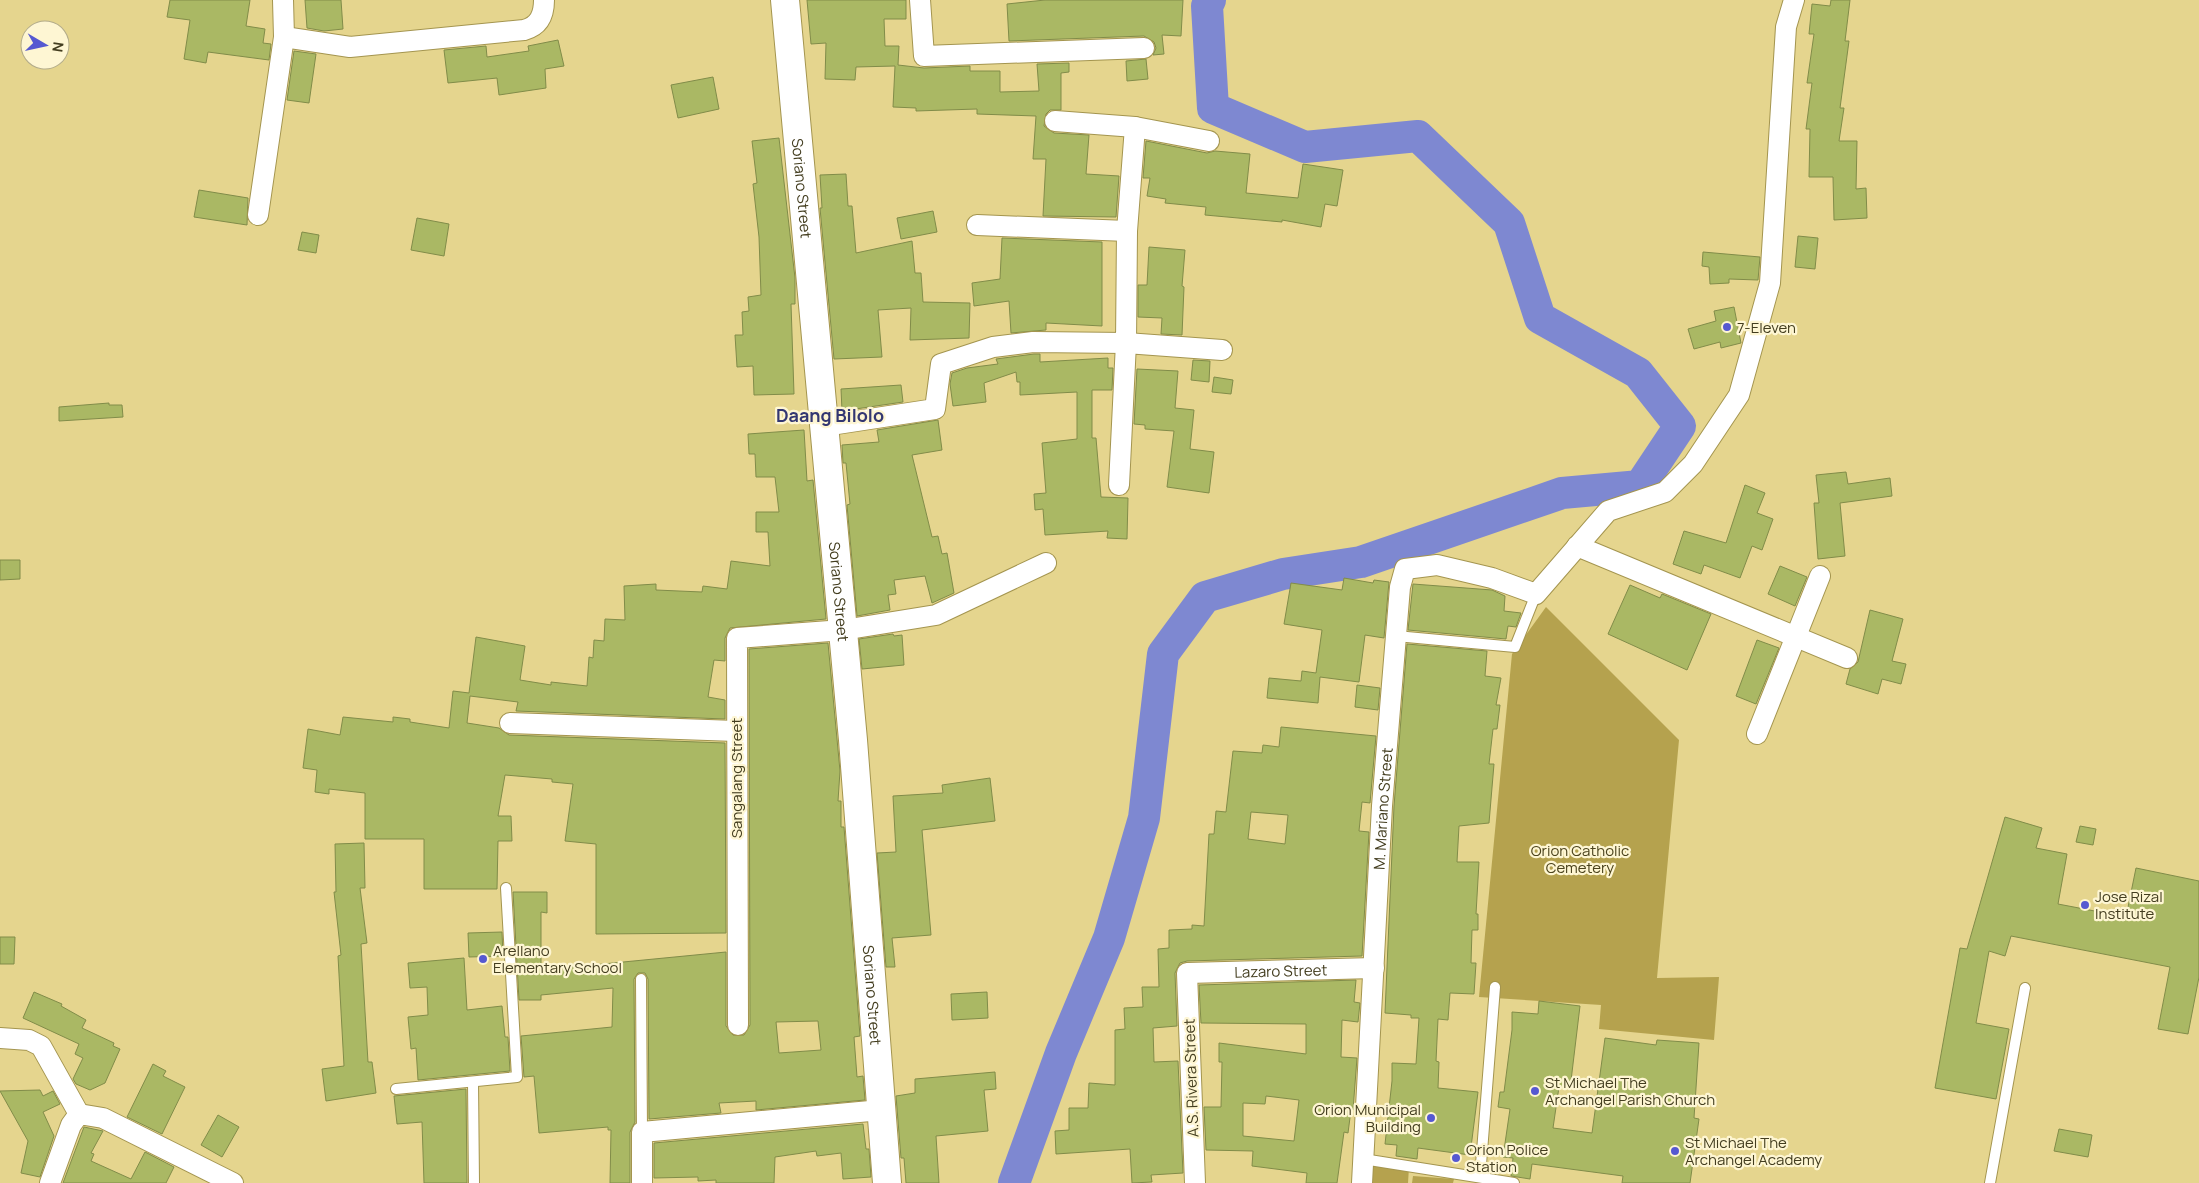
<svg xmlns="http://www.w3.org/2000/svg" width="2199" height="1183" viewBox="0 0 2199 1183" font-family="Manrope,sans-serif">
<rect width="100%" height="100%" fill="#e5d58e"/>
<g fill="#b5a24e">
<polygon points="1546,607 1679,740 1657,978 1719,977 1714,1040 1599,1029 1601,1005 1479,997 1512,654"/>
<polygon points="1369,1164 1409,1167 1408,1183 1367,1183"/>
<polygon points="1413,1176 1454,1179 1453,1183 1412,1183"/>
</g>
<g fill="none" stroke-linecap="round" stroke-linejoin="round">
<polyline stroke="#7e88d1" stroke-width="32" points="1014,1183 1061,1053 1109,938 1144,818 1163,654 1205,597 1283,574 1361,562 1562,493 1640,486 1680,426 1638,373 1540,318 1509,223 1418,136 1305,147 1213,108 1207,6 1210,0"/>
</g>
<g fill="#aab864" stroke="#818c49" fill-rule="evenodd">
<polygon points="170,0 250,0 246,26 265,29 263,43 271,44 269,60 208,52 206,63 184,59 190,20 167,17"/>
<polygon points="305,0 341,0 343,29 324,31 307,28"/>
<polygon points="807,0 906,0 906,19 884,19 885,46 899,46 898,65 924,68 970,66 970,71 1000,71 1000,92 1039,91 1037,64 1069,63 1069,72 1061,73 1061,110 1050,110 1046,114 1044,126 1054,133 1089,135 1086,174 1119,176 1116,217 1043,216 1046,159 1033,159 1036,116 977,114 977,109 916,111 916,108 893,107 895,66 856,67 855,80 825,79 826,43 811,44"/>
<polygon points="1045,0 1183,0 1181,36 1162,35 1164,54 1153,55 1156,48 1154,42 1144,36 1009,41 1007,4"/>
<polygon points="1831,0 1850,0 1845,41 1849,41 1840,108 1844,108 1839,141 1857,141 1856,189 1866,188 1867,218 1834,220 1833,177 1809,177 1810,129 1806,129 1812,83 1807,83 1814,34 1809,34 1812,4 1830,6"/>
<polygon points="558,40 564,66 545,69 546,88 499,95 497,78 448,83 444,50 486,46 487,57 529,51 528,46"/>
<polygon points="294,51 316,54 309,103 287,100"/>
<polygon points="1146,59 1148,79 1127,81 1126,61"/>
<polygon points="713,77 719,109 678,118 671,85"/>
<polygon points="779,138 795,278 795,304 791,304 794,394 754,395 753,366 737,367 735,335 743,335 742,312 749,311 748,297 761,295 759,237 753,184 757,183 752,141"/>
<polygon points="1146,141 1207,153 1215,151 1250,154 1246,193 1298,198 1303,164 1343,170 1337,206 1325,204 1321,227 1282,220 1282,222 1205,215 1206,207 1165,203 1166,199 1147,196 1150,178 1143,178"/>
<polygon points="846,174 848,206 852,206 856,253 912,241 915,273 921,273 923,302 970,303 969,338 910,340 911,308 878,310 882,357 834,359 820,208 822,208 820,175"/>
<polygon points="199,190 248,198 247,225 194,217"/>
<polygon points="933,211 937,232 901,239 897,218"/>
<polygon points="417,218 449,224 444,256 411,250"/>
<polygon points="302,232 319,235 316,253 298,250"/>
<polygon points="1798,236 1818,238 1815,269 1795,267"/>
<polygon points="1002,238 1102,242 1102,326 1046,323 1046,330 1011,333 1009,301 974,306 972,283 1000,279"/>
<polygon points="1149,247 1185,250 1182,286 1184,287 1182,335 1161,334 1162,318 1138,317 1138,285 1147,285"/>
<polygon points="1703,252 1760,257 1758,280 1729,279 1729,283 1710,284 1709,267 1702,266"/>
<polygon points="1734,307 1741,343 1721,348 1720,342 1694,349 1688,329 1716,321 1714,311"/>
<polygon points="1034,354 1040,354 1040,362 1108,358 1108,368 1113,368 1112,390 1092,390 1092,438 1096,438 1101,497 1128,498 1127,539 1107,538 1108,531 1045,535 1043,509 1035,510 1034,494 1046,493 1042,443 1077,439 1077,392 1020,395 1020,382 1017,382 1016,372 984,383 986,402 953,406 950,384 952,373 967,368 998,364 996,359"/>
<polygon points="1193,360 1210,361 1209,382 1191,380"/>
<polygon points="1137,369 1178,371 1175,408 1194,410 1190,449 1214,452 1209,493 1167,487 1174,431 1145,429 1145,425 1134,424"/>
<polygon points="1214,377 1233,380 1231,394 1212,392"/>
<polygon points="901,385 903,402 842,411 841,389"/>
<polygon points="109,403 109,405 122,405 123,417 59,421 59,407"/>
<polygon points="938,420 942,450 912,455 932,537 938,536 942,554 947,553 954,593 932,603 925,576 894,580 896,594 888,595 890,610 857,616 847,505 850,504 846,463 843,463 842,445 879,442 877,430"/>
<polygon points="804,430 807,481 813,480 826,619 730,628 725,638 725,661 714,660 708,697 725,700 725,719 516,711 518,702 470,696 467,723 499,728 509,735 725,743 726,933 596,934 596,844 565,841 573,784 552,782 552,779 505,775 498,816 511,816 512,841 498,841 497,889 424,889 424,839 365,839 365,793 329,789 329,794 315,792 317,770 303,768 308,729 340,735 343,717 393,722 393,717 410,719 410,722 449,728 453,691 469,693 476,637 525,646 520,680 551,685 551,682 587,686 589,657 593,658 594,640 604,641 605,619 625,620 624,586 656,584 656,590 702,592 703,586 727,589 731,561 770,566 768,532 756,532 756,512 779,512 775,477 756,477 755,454 749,454 748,434"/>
<polygon points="1846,472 1848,484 1890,478 1892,496 1840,503 1845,556 1818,559 1814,503 1819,503 1816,475"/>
<polygon points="1745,485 1765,493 1757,513 1773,519 1762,550 1752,546 1740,578 1704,565 1701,574 1673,564 1684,531 1726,543"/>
<polygon points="0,560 20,560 20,579 0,580"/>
<polygon points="1780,566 1807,577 1795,606 1768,594"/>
<polygon points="1344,578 1373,583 1374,580 1389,582 1384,638 1365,635 1359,682 1320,677 1318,703 1267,698 1269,678 1301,681 1302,671 1316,673 1322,630 1284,624 1291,583 1342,590"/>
<polygon points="1413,584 1492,590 1505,596 1504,611 1521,613 1516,627 1508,626 1506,639 1408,630"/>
<polygon points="1630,585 1660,598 1662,594 1711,614 1687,670 1608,634"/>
<polygon points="1870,610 1903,619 1892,661 1906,664 1901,684 1882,679 1878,694 1846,684 1850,669 1858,662"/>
<polygon points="893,634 894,636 902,635 904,665 862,669 859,639"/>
<polygon points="1757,640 1779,648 1756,704 1736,696"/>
<path d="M828 643 840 771 838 801H841V827H844L860 1036 854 1037 857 1077 863 1076 865 1100 756 1110V1101L719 1103 721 1113 649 1119 648 979 645 973H638L634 979 635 1122 630 1132V1183H610L611 1130H608V1127L539 1133 534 1076 524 1077 521 1036 612 1027 613 988 541 995V1000H519L513 892H547V913L541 912V970L726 952V1026L733 1035H744L750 1025 749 649ZM818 1021 821 1050 779 1053 776 1022Z"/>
<polygon points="1407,644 1487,651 1485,676 1501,678 1496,705 1500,705 1497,729 1493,729 1489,764 1494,764 1489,823 1459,826 1457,862 1479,862 1476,914 1478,914 1478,930 1472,930 1471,963 1476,963 1474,994 1450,993 1448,1020 1438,1019 1436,1061 1439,1062 1438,1088 1478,1092 1470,1155 1418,1148 1417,1159 1396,1156 1397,1145 1385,1144 1392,1081 1392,1063 1416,1064 1419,1018 1411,1018 1411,1015 1385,1013 1394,806"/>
<polygon points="1357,685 1380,688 1378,710 1355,707"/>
<path d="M1281 727 1376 736 1370 803 1362 802 1359 831 1369 832 1362 956 1187 961 1180 963 1175 973 1177 1026 1153 1028 1154 1062 1178 1061 1183 1173 1151 1175 1152 1182 1132 1183 1130 1149 1056 1154 1055 1131 1069 1130V1108H1088L1089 1083 1115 1085V1030L1125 1029 1124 1008 1143 1007 1142 987H1159L1158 949 1169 948V930L1192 929V925L1204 926 1209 834H1214L1216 811 1226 812 1233 751 1262 753 1263 745 1279 747ZM1251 812 1288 815 1285 844 1248 839Z"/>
<polygon points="990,778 995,821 922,830 931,935 892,938 895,967 886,967 877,853 896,852 893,796 943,793 942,785"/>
<polygon points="2005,817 2042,828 2036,848 2067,854 2058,904 2126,917 2136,868 2199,881 2199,977 2188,1034 2158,1029 2170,967 2011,936 2005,956 1989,951 1976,1023 2009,1029 1996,1099 1935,1088 1960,948 1967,949"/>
<polygon points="2080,826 2096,829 2093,845 2076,842"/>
<polygon points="364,843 365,888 360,888 367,943 361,944 368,1062 372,1062 376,1093 326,1101 322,1069 344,1066 338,956 341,955 334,892 336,892 335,844"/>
<polygon points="502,932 503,956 469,957 468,933"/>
<polygon points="0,937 15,937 14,964 0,964"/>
<polygon points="464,958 467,1010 502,1006 505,1037 508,1037 510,1071 418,1080 416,1048 411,1049 408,1017 428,1015 427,987 410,988 408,963"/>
<path d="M1356 980 1354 1002 1360 1003 1358 1022 1342 1020 1341 1057 1357 1058 1353 1110H1351L1348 1133 1344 1132 1337 1183H1306L1307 1173 1252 1166 1253 1151 1206 1150 1204 1107H1221L1222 1062H1219V1043L1306 1054V1024L1201 1023 1199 985ZM1266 1096 1299 1100 1294 1141 1243 1136V1103L1265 1104Z"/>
<polygon points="34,992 62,1004 61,1006 86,1020 82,1028 114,1043 113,1046 120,1049 105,1083 90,1090 76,1084 73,1079 83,1058 75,1054 79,1044 23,1018"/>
<polygon points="987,992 988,1018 952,1020 951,994"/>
<polygon points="1539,1001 1580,1006 1570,1089 1559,1087 1553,1128 1592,1133 1605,1038 1656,1045 1657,1040 1699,1043 1694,1118 1699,1119 1690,1183 1622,1183 1623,1176 1532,1164 1530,1179 1511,1176 1513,1158 1503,1157 1510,1109 1498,1107 1500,1092 1504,1092 1512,1030 1512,1012 1538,1014"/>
<polygon points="153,1064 166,1071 163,1076 185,1087 162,1134 127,1117"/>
<polygon points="995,1072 996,1089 984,1090 988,1131 936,1136 939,1183 906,1183 904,1158 901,1158 896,1096 915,1093 915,1079"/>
<polygon points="466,1089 467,1183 424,1183 422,1122 397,1124 394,1096"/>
<polygon points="40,1090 43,1096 53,1091 60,1104 43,1112 54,1136 40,1177 21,1173 28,1141 0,1091"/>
<polygon points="218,1115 239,1127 222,1157 201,1145"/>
<polygon points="863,1124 866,1149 869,1149 871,1177 843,1179 841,1153 817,1156 816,1151 775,1157 774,1183 716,1183 716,1180 698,1181 698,1177 654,1178 654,1143"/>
<polygon points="84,1127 103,1131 91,1153 94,1154 91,1161 131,1179 145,1152 174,1167 166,1183 63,1183"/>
<polygon points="2059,1129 2092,1135 2088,1157 2054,1151"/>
</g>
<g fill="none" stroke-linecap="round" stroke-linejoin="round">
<defs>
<g id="lane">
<polyline points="1396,636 1515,647 1536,594"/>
<polyline points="641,979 642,1132"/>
<polyline points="473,1082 474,1183"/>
<polyline points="396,1089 517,1077 506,888"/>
<polyline points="1363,1159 1514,1183"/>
<polyline points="1480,1177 1495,987"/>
<polyline points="1990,1183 2025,988"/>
</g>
<g id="street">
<polyline points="920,0 924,56 1144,48"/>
<path d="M284 37 350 47 524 30C539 26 544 15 544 0"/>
<polyline points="1055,121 1135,127 1209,141"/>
<polyline points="258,215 284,37 283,0"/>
<polyline points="977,225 1127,231"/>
<polyline points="824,426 935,409 941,364 993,347 1033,342 1126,343 1127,231 1135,127"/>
<polyline points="1119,485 1126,343 1222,350"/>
<polyline points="1577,546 1847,658"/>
<polyline points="510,723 736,731"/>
<polyline points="1757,734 1820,576"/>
<polyline points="738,1025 737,638 843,630 936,615 1046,563"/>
<polyline points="0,1038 29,1040 41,1046 79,1114"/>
<polyline points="50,1183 71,1125 79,1114 103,1118 233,1183"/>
<polyline points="642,1183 642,1132 881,1110"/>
<path id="s1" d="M1195 1183 1187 973 1374 968"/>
<path id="s2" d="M1362 1183 1382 806 1400 587 1405 569 1437 565 1492 578 1536 594 1608 511 1665 492 1693 464 1739 395 1770 283 1786 27 1794 0"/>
</g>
<g id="secondary">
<path id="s3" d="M785 0 853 740 887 1183"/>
</g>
</defs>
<use href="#lane" stroke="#a4954f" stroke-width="12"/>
<use href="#street" stroke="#a4954f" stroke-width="22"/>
<use href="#secondary" stroke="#a4954f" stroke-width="30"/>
<use href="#lane" stroke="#fff" stroke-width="10"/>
<use href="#street" stroke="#fff" stroke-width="20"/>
<use href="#secondary" stroke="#fff" stroke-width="28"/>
</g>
<g fill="#5659d1" stroke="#fef6d3" stroke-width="2">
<circle cx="1727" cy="327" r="5"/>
<circle cx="2085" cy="905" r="5"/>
<circle cx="483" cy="959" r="5"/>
<circle cx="1535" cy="1091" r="5"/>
<circle cx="1431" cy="1118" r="5"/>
<circle cx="1675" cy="1151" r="5"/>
<circle cx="1456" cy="1158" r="5"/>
</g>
<g text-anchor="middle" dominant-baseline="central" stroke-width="4.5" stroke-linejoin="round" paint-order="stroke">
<g font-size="15" fill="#433d1f" stroke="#fef6d3">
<text stroke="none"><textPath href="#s3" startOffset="189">Soriano Street</textPath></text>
<text stroke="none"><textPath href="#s3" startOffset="594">Soriano Street</textPath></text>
<text transform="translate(736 778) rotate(-90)">Sangalang Street</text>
<text stroke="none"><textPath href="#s2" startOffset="375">M. Mariano Street</textPath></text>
<text stroke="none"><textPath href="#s1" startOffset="304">Lazaro Street</textPath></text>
<text stroke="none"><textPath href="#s3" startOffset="999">Soriano Street</textPath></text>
<text transform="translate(1191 1078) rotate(-92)">A.S. Rivera Street</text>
</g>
<g font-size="15" fill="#433d1f" stroke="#fef6d3" text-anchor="start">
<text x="1737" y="327">7-Eleven</text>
<text x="2095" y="896">Jose Rizal<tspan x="2095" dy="17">Institute</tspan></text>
<text x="493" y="950">Arellano<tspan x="493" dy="17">Elementary School</tspan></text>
<text x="1545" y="1082">St Michael The<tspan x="1545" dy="17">Archangel Parish Church</tspan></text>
<text x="1421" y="1109" text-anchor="end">Orion Municipal<tspan x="1421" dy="17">Building</tspan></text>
<text x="1685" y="1142">St Michael The<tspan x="1685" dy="17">Archangel Academy</tspan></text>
<text x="1466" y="1149">Orion Police<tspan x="1466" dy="17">Station</tspan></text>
</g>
<g font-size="15" fill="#4b431d" stroke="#fef6d3">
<text x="1580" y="850">Orion Catholic<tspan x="1580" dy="17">Cemetery</tspan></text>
</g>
<g font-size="18" font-weight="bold" fill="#333772" stroke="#fef6d3">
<text x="830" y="415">Daang Bilolo</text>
</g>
</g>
<g transform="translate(45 45) rotate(99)"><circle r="24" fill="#fef6d3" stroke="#b3ac8b"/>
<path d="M0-4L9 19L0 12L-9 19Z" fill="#5659d1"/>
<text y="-8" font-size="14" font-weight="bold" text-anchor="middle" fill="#433d1f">N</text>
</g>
</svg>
